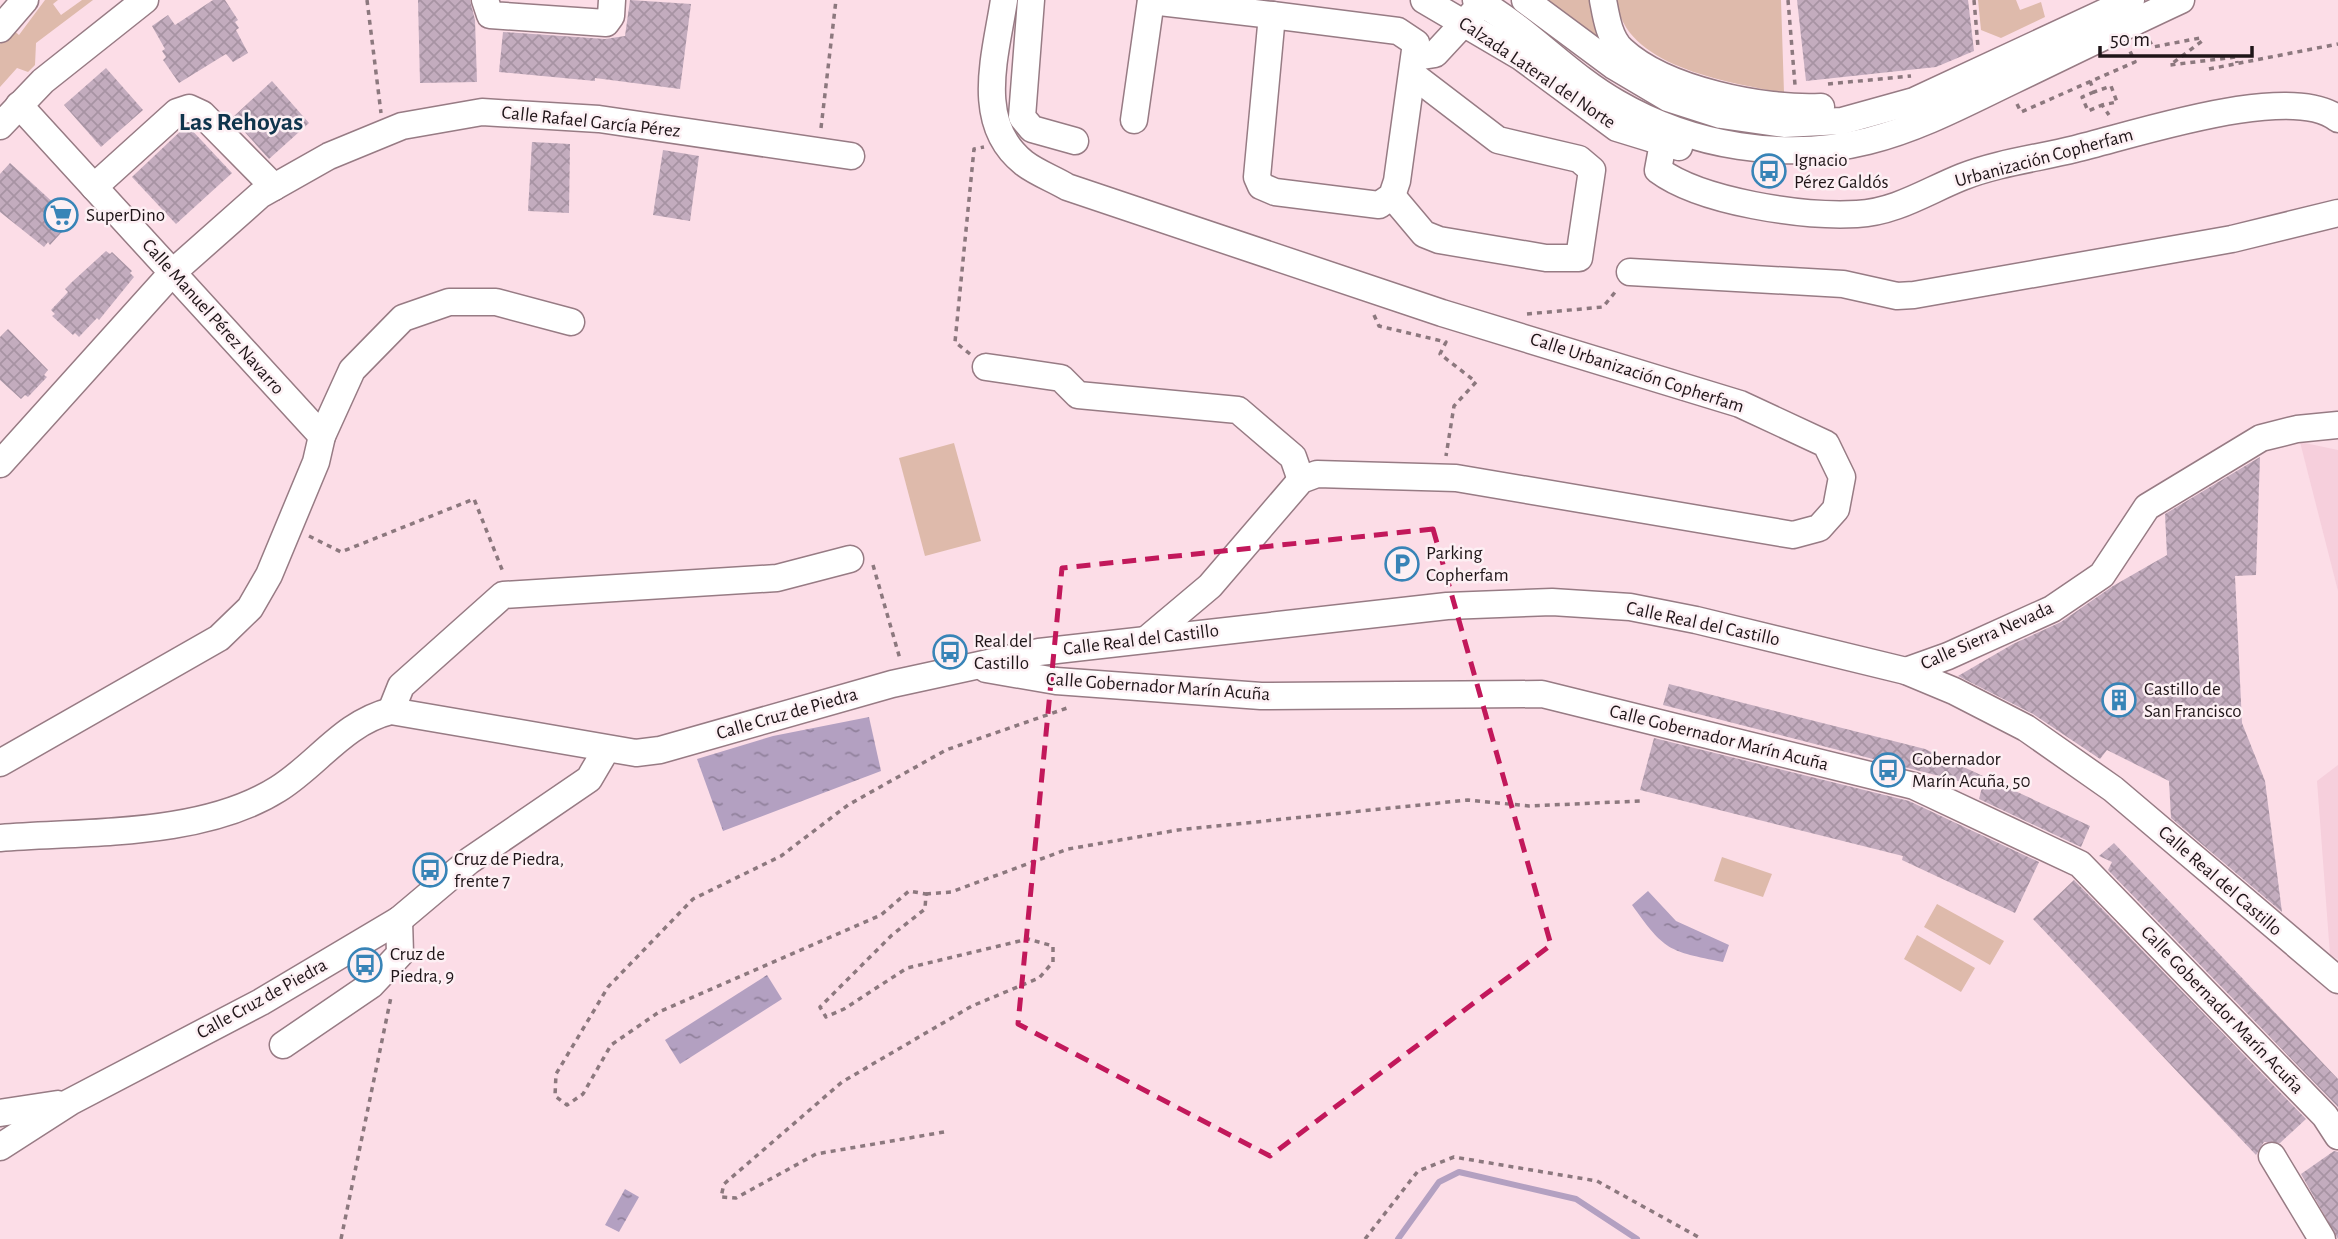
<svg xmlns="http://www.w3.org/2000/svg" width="2338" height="1239" viewBox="0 0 2338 1239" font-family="'Alegreya Sans',sans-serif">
<defs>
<pattern id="water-ripples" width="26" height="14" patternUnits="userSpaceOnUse" patternTransform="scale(1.75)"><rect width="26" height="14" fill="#b3a0c1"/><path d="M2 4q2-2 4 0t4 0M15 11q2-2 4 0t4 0" fill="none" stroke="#91819c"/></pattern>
<pattern id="building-cross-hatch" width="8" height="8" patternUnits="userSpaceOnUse" patternTransform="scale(1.75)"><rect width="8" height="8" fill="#c3acbe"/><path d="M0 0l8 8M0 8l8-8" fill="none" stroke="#a793a3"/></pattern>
</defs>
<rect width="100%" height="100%" fill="#fcdde7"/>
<g fill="#f6cfdc">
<polygon points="2300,442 2338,450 2338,591"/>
<polygon points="2338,765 2338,959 2330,955 2317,781"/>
</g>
<g fill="#debaab">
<polygon points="45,0 58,0 53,4 61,15 82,0 93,0 36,43 35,65 28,72 17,68 0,87 0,44 12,29 19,35"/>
<polygon points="1544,0 1592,0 1601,40"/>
<path d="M1617 0H1781L1784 93C1732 83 1622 67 1617 0Z"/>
<polygon points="1978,0 2016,0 2020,10 2041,2 2045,17 2001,38 1981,30"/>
<polygon points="954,443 981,541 925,556 899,458"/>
<polygon points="1722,857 1772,874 1763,897 1714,881"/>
<polygon points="1937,904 2004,941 1990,965 1924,927"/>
<polygon points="1917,935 1975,968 1961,992 1904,959"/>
</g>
<g fill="url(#water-ripples)">
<polygon points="869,717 881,771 723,831 697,759 773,736"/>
<path d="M1648 891 1676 921 1729 945 1723 962C1668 951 1665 951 1632 905Z"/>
<polygon points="767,975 782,999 680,1064 665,1040"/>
<polygon points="625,1189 639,1197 619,1232 605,1225"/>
</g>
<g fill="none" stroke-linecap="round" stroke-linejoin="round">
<polyline stroke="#b3a0c1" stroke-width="6" points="1398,1239 1439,1182 1459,1172 1576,1199 1637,1239"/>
</g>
<g fill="url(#building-cross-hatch)">
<polygon points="213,0 225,0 238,20 235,22 239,28 236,30 248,53 233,62 226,54 179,83 163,60 166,57 162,51 165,49 152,26 168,15 175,25"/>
<polygon points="418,0 470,0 475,20 477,82 420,83"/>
<polygon points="630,0 691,4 680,89 595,78 595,81 499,72 503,32 605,39 625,36"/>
<polygon points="1797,0 1968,0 1974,51 1936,67 1806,81"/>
<polygon points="106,68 143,110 101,147 64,105"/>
<polygon points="272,81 309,123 269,159 232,118"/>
<polygon points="187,125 232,173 176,224 132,177"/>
<polygon points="532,142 570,144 569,213 528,211"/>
<polygon points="663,150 699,156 690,221 653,215"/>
<polygon points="10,163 70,218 66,222 69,224 50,245 48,242 44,247 0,212 0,174"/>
<polygon points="106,251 110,254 112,252 132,271 130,273 134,277 99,320 97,318 79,337 75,333 73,335 52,316 55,314 51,310 68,292 65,289 72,282"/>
<polygon points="8,329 48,370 44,375 47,377 28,397 25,395 21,399 0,380 0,337"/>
<polygon points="2260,457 2256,575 2235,576 2242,723 2265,781 2282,912 2171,818 2169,781 2107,750 2100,759 2033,714 1958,676 2013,644 2061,622 2113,586 2167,555 2165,514"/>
<polygon points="1669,684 1925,749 2090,826 2081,847 1979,799 1982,787 1663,705"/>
<polygon points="1654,738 1909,801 2039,862 2015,913 1902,860 1903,856 1640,790"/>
<polygon points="2114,843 2338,1079 2338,1107 2108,870 2112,862 2099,856"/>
<polygon points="2074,880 2306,1119 2280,1143 2264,1142 2256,1155 2033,919"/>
<polygon points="2334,1151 2338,1152 2338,1239 2301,1174"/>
</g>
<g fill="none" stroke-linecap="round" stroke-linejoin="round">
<defs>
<g id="minor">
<polyline points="485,0 490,15 606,23 611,16 612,0"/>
<path d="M1004 0C996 54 973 123 1024 163 1037 173 1054 179 1067 187L1442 313 1740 404 1826 444 1842 477 1836 509 1819 528 1793 535 1456 478 1317 474 1301 480 1210 586 1147 639"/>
<polyline points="1031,0 1022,117 1032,129 1075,141"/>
<polyline points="1424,0 1521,57 1617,128 1679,147"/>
<path d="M1476 0C1527 28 1567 75 1617 103 1691 146 1785 162 1868 141 1920 128 1966 103 2014 80 2070 53 2125 26 2181 0"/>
<polyline points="1525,0 1614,66 1668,98 1721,115 1784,124 1842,121 1914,101 2131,0"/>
<path d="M1603 0C1606 16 1609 38 1622 50 1665 90 1764 110 1821 107"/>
<polyline points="1151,1 1272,15"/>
<polygon points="1272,15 1398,31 1416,43 1397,181 1392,196 1379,205 1275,192 1261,186 1257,177"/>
<polyline points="0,29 25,0"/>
<polyline points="1416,57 1435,54 1474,12"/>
<polyline points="19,105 322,436"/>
<polyline points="1134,120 1151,0"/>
<polyline points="0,126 43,81 145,0"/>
<path d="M1663 143 1658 170C1701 202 1803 217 1857 214 1896 212 1927 191 1962 177 1997 163 2039 158 2075 149 2131 136 2291 81 2338 119"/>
<polyline points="94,187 177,112 189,108 202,114 274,187"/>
<polyline points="1392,196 1424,234 1439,240 1546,258 1579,258 1592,170 1579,159 1498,140 1413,75"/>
<polyline points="1630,272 1843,284 1897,296 1914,295 2232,239 2338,213"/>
<polyline points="986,367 1061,378 1078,395 1238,410 1293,457 1301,480"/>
<polyline points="0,464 172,273 260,195 329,156 402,126 482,112 599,119 851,156"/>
<polyline points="986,669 1056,681 1261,696 1542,694 1914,786 2080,864 2325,1116 2338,1136"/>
<polyline points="1906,671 1948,656 2052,609 2102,575 2147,507 2261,438 2297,429 2338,425"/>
<polyline points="391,711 401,686 503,595 777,578 850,559"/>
<polyline points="0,763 219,638 250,608 269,575 316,462 322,436 352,370 403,318 449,302 496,302 571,322"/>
<path d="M0 838C87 831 202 837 278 789 318 764 343 723 391 711L636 753 660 750 892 684 1039 652 1447 606 1552 602 1630 607 1696 620 1906 671 1954 691 2026 728 2113 789 2338 980"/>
<polyline points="283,1045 371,985 400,954 399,920"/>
<polyline points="0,1113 58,1104"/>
<polyline points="0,1147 70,1102 261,1002 399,920 469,861 589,779 606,750"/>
<polyline points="2272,1156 2322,1239"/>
</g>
</defs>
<use href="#minor" stroke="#977b84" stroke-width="29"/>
<g stroke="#8c787e" stroke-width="3.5" stroke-dasharray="5 5" stroke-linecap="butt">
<polyline points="367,0 381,113"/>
<polyline points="1788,0 1795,85"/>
<polyline points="1974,0 1978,47"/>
<polyline points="2149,40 2153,47 2200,38 2202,41 2170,65 2236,57 2237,63"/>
<polyline points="2209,69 2338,44"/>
<polyline points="2090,81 2094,92 2111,86 2117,102 2102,105 2109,115"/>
<polyline points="1828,84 1911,76"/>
<polyline points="2094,92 2082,97 2088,111 2102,105"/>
<polyline points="2017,104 2021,112 2135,62 2129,49"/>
<polyline points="821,128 836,0"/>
<polyline points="1527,314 1603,307 1616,291"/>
<polyline points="1374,315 1379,326 1446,342 1440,354 1476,382 1454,406 1446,456"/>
<polyline points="970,354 955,342 974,149 984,147"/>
<polyline points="309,536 341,552 474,499 503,572"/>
<polyline points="873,565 900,659"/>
<polyline points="926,894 951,892 1068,849 1178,830 1468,800 1529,806 1640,801"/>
<polyline points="944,1132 816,1154 736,1198 721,1197 724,1184 842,1082 972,1006 1039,978 1053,962 1053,946 1028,939 907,968 844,1009 826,1017 820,1007 892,935 925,909 926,894 909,891 881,915 659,1012 611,1045 583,1094 567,1105 555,1096 556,1074 608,987 693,899 781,856 848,805 946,750 1070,707"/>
<polyline points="341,1239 391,997"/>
<polyline points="1365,1239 1418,1171 1454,1157 1597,1181 1702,1239"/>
</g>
<use href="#minor" stroke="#fff" stroke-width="26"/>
</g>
<path fill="none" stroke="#c2185b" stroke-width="5" stroke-dasharray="14 9" stroke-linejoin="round" d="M1433 529 1551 945 1270 1156 1018 1024 1062 568Z"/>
<defs>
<symbol id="bus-ring" viewBox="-11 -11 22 22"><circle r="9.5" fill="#fdf0f4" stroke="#3884b7" stroke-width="1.5"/><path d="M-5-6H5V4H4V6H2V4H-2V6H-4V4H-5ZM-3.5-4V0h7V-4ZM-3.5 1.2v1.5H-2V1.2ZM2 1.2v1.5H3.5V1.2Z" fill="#3884b7"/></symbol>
<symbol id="supermarket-ring" viewBox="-11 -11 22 22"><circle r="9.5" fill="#fdf0f4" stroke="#3884b7" stroke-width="1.5"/><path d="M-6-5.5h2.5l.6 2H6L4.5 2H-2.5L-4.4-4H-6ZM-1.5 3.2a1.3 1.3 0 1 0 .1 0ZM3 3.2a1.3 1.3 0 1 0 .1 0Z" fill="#3884b7"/></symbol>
<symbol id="parking-ring" viewBox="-11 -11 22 22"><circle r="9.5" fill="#fdf0f4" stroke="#3884b7" stroke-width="1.5"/><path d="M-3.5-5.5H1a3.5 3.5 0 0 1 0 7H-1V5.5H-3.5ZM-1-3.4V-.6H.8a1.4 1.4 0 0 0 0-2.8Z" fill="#3884b7"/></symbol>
<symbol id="building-ring" viewBox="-11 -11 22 22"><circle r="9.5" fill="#fdf0f4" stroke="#3884b7" stroke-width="1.5"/><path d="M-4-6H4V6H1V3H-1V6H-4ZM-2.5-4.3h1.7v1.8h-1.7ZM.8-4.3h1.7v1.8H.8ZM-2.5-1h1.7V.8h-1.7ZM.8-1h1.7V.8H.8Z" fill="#3884b7"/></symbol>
</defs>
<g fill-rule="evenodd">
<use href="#bus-ring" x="1750" y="152" width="38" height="38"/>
<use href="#supermarket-ring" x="42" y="196" width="38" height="38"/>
<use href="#parking-ring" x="1383" y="545" width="38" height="38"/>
<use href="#bus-ring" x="931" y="633" width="38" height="38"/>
<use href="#building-ring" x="2100" y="681" width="38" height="38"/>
<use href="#bus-ring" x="1869" y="751" width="38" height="38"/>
<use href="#bus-ring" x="411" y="851" width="38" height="38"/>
<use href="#bus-ring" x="346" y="946" width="38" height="38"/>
</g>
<g text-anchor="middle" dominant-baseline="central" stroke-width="5" stroke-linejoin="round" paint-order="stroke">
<g font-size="19" fill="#1f1518" stroke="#fdf0f4">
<text transform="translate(1537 73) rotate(34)">Calzada Lateral del Norte</text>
<text transform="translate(591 122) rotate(6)">Calle Rafael García Pérez</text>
<text transform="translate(2044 158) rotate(-15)">Urbanización Copherfam</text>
<text transform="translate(213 317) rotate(48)">Calle Manuel Pérez Navarro</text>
<text transform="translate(1637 373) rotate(18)">Calle Urbanización Copherfam</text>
<text transform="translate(1703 624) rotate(12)">Calle Real del Castillo</text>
<text transform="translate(1987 636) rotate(-24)">Calle Sierra Nevada</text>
<text transform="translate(1141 640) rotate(-7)">Calle Real del Castillo</text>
<text transform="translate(1158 687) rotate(4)">Calle Gobernador Marín Acuña</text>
<text transform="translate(787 714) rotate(-16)">Calle Cruz de Piedra</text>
<text transform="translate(1719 738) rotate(14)">Calle Gobernador Marín Acuña</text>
<text transform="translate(2220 881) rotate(41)">Calle Real del Castillo</text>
<text transform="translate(262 999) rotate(-29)">Calle Cruz de Piedra</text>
<text transform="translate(2222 1010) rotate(46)">Calle Gobernador Marín Acuña</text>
</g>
<g font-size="19" fill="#1f1518" stroke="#fdf0f4" text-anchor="start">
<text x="1794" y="160">Ignacio<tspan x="1794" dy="22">Pérez Galdós</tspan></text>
<text x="86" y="215">SuperDino</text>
<text x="1426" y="553">Parking<tspan x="1426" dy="22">Copherfam</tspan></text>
<text x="974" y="641">Real del<tspan x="974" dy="22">Castillo</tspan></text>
<text x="2144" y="689">Castillo de<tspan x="2144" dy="22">San Francisco</tspan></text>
<text x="1912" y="759">Gobernador<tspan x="1912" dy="22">Marín Acuña, 50</tspan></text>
<text x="454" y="859">Cruz de Piedra,<tspan x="454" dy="22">frente 7</tspan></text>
<text x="390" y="954">Cruz de<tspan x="390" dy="22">Piedra, 9</tspan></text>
</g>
<g font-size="26" font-weight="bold" fill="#0f344c" stroke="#fdf0f4">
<text x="241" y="122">Las Rehoyas</text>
</g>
</g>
<path d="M2100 46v10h152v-10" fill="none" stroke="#1f1518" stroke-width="3.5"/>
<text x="2110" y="46" font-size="21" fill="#1f1518" stroke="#fdf0f4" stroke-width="5" paint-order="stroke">50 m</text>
</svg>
